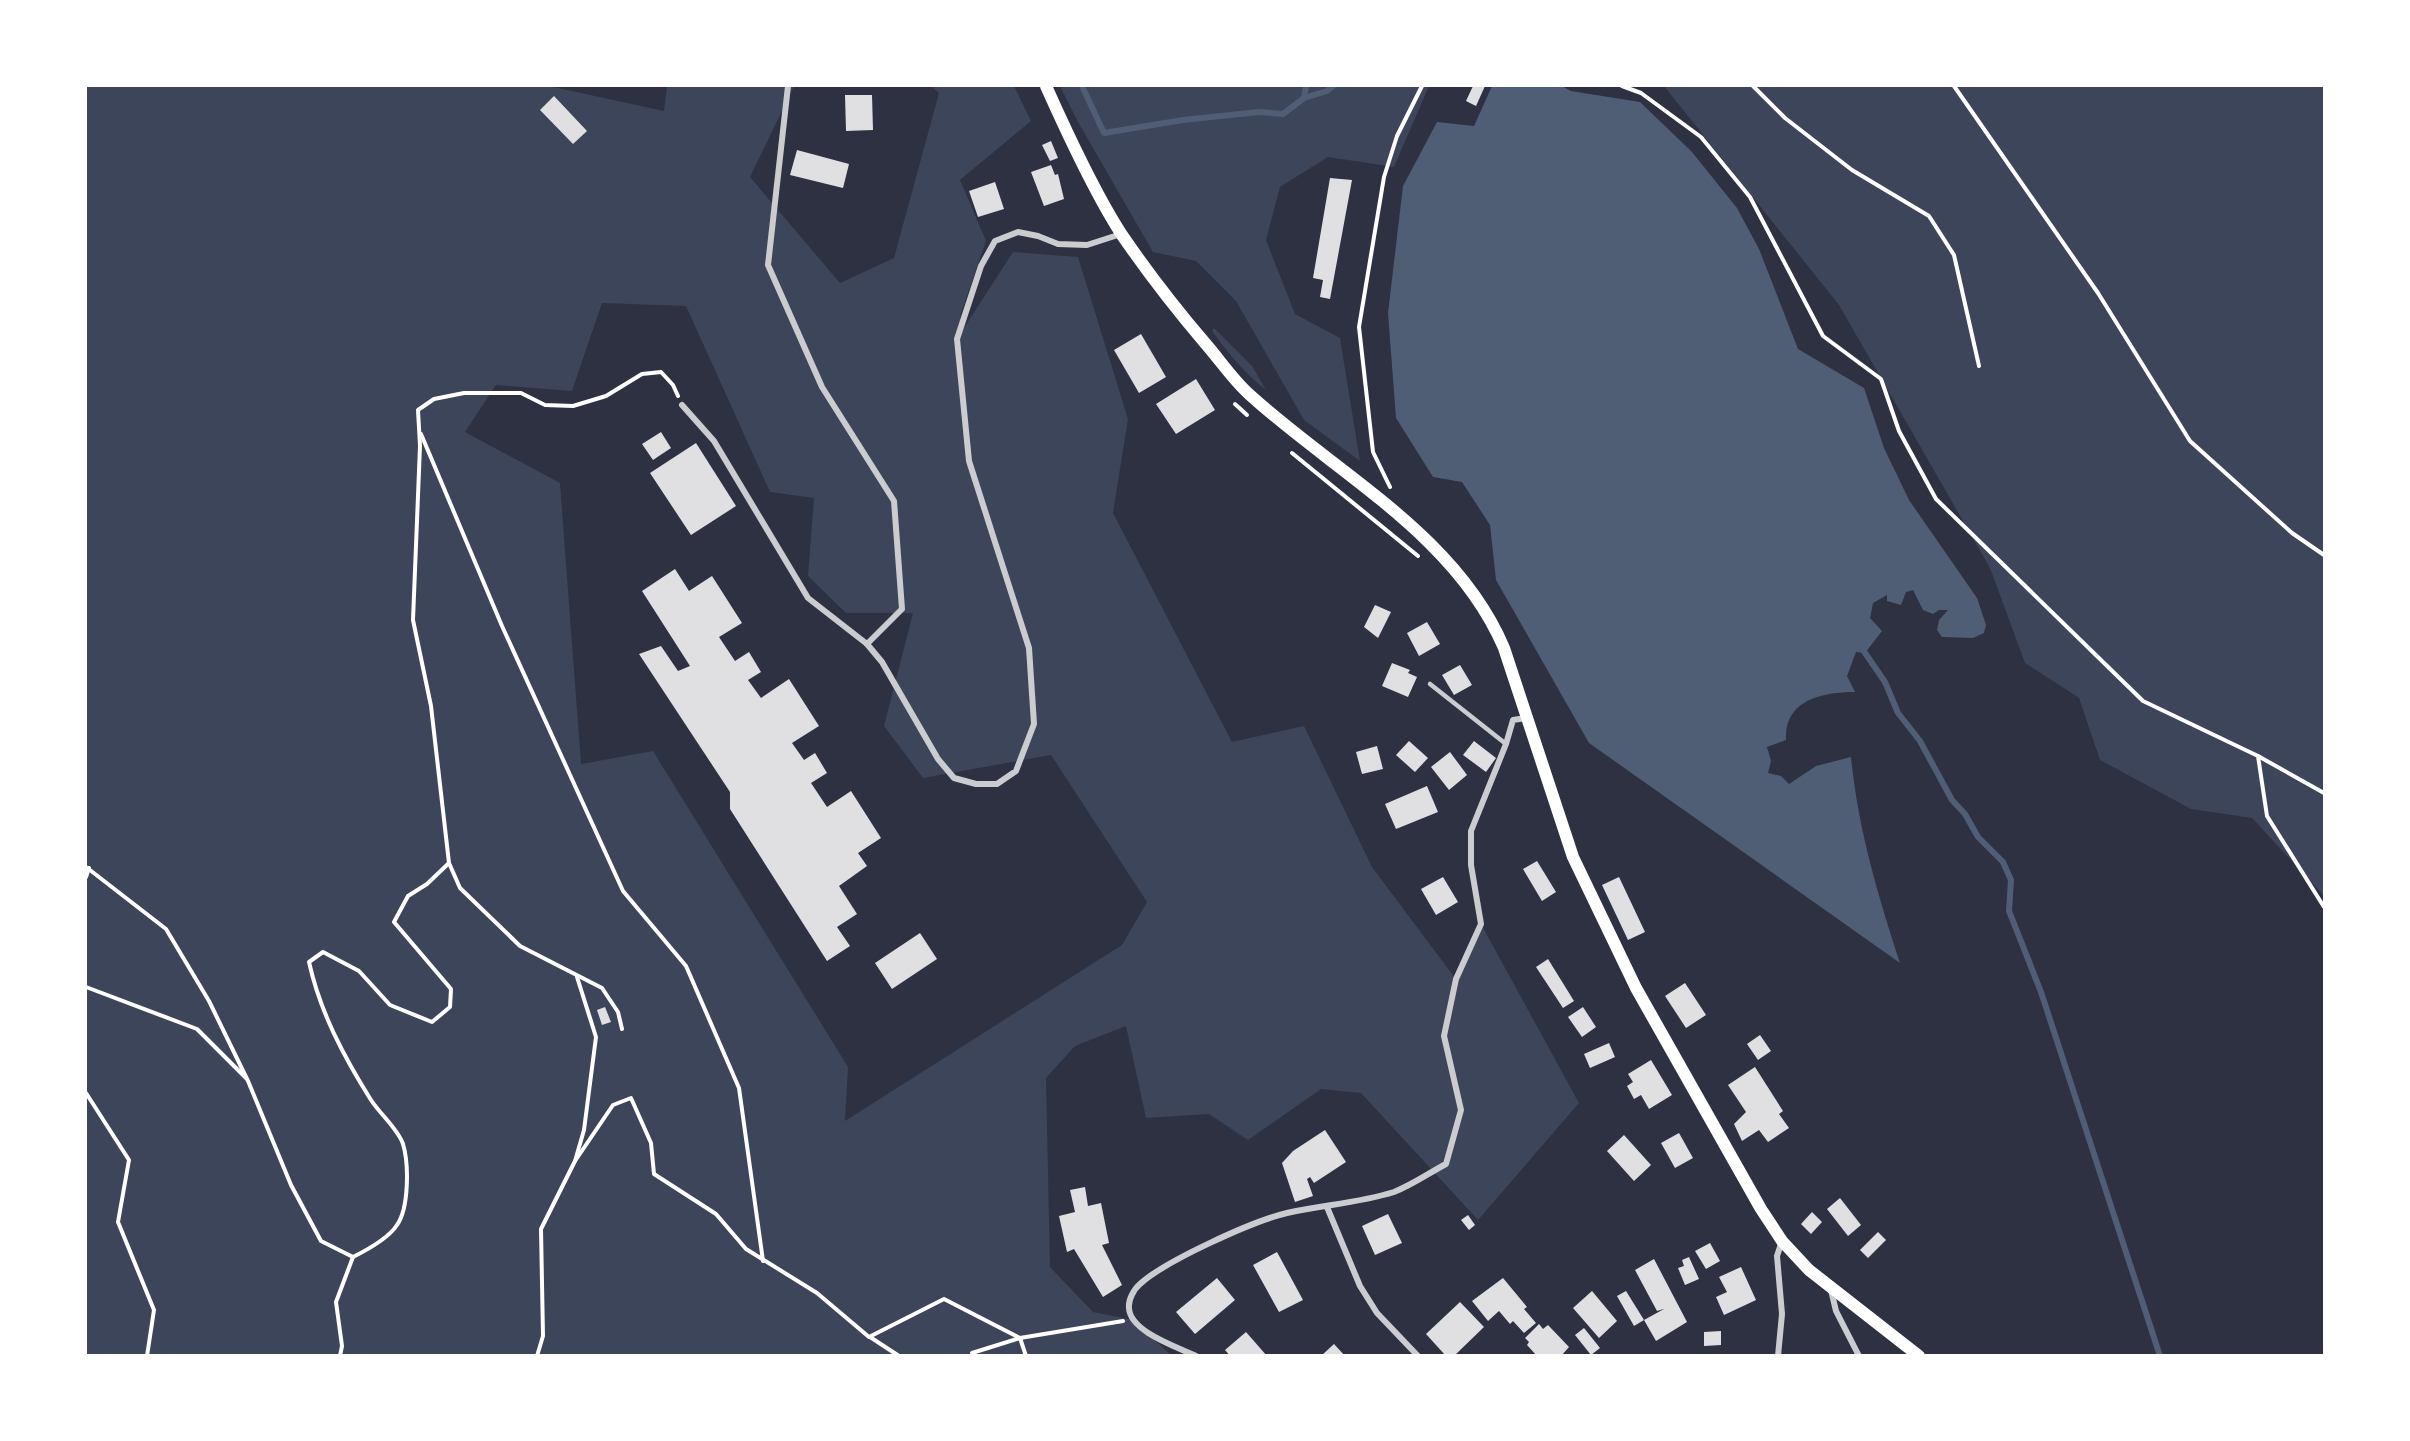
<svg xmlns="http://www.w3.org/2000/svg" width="2410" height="1441" viewBox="0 0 2410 1441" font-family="'Asap Condensed',sans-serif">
<rect width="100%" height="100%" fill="#2d3142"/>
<g fill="#3c4559" fill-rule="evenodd">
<path d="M86 86H549L664 111 667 86H794L750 177 840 283 894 258 939 93 931 86H1014L1031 121 960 180 986 241 961 313 958 337 1013 252 1078 257 1128 419 1113 513 1232 742 1304 726 1372 867 1455 978 1481 924 1579 1103 1478 1220 1361 1093 1321 1089 1248 1140 1209 1114 1146 1118 1126 1026 1075 1046 1046 1078 1050 1267 1093 1312 1133 1320 1171 1355H86ZM602 303 686 306 770 492 814 498 808 576 846 613H913L884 726 923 778 1051 755 1147 902 1122 945 845 1121 848 1067 653 751 581 764 560 483 465 432 496 385 572 391Z"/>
<polygon points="1060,86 1429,86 1394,167 1328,157 1280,187 1266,240 1295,314 1340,338 1360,461 1304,420 1236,301 1196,261 1153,252 1078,122"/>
<polygon points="1664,86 2324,86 2324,896 2252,818 2191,809 2100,760 2079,698 2025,663 1990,568 1839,305"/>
<path d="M1214 328 1252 366 1266 390C1245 374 1228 353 1212 331Z"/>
</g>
<path fill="#4f5d75" d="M1492 86H1562L1571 91 1640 102 1692 152 1737 208 1759 249 1798 349 1864 388 1884 448 1909 500 1977 598 1986 625 1984 633 1973 638 1942 637 1937 630 1939 620 1948 610H1939L1933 614 1923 610 1913 590 1906 592 1901 605 1887 601V595L1873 603 1870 618 1882 631 1865 653 1856 652 1847 676 1855 692C1822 692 1784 700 1786 740L1767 747 1771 761 1768 773 1781 776 1789 784 1816 766 1851 757C1858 829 1878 895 1900 963L1589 743 1496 580 1490 525 1462 482 1433 477 1396 418 1388 313 1403 186 1437 122 1474 126Z"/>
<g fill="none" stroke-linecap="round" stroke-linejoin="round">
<g stroke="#4f5d75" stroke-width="6">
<polyline points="1082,86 1104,133 1183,120 1259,112 1283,114 1304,98 1327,91 1333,86"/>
<polyline points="1304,98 1306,86"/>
<polyline points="1861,647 1885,682 1898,713 1920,741 1952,800 1965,814 1978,837 2003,862 2011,880 2009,911 2041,992 2160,1356"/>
</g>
</g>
<g fill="#e0e0e3">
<polygon points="1473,86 1485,86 1476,106 1466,101"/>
<polygon points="845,95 872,95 873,130 846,131"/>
<polygon points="554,96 587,131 573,144 540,110"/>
<polygon points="1051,141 1058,158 1050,161 1042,145"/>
<polygon points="797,150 849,164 843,188 790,175"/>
<polygon points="1051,165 1055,175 1058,174 1064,199 1044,206 1031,172"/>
<polygon points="1330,178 1352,180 1330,299 1320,297 1323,280 1313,278"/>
<polygon points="995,182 1004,209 978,217 969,191"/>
<polygon points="1141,334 1166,377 1139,393 1114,350"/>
<polygon points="1196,379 1215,410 1176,434 1156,404"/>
<polygon points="661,432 671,448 653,460 642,444"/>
<polygon points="696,443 736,506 691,535 650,473"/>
<polygon points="675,569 689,591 712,576 742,623 719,637 735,661 749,652 761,672 748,680 761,698 789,679 819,726 792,743 804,760 815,753 827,773 811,783 827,807 851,791 881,838 858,853 867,866 839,886 857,914 837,927 850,946 827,961 730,809 730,792 639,654 661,646 678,671 690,666 642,591"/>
<polygon points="1375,605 1391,612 1378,638 1364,627"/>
<polygon points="1427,622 1440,644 1419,656 1407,633"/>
<polygon points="1392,663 1410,670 1408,673 1417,677 1408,697 1382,686"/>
<polygon points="1460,665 1472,685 1454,695 1442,675"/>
<polygon points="1409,741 1428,758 1415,772 1396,755"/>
<polygon points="1474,741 1496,758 1486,772 1463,755"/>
<polygon points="1377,746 1383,769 1362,774 1356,752"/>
<polygon points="1450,752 1467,775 1449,790 1431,767"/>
<polygon points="1427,786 1438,812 1396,829 1385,804"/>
<polygon points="1537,861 1556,892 1542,901 1523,869"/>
<polygon points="1443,877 1458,902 1436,915 1421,889"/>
<polygon points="1619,877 1645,932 1628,940 1602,885"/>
<polygon points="920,933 937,959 892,989 875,963"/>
<polygon points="1548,959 1574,1001 1563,1008 1536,967"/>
<polygon points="1685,983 1706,1015 1686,1028 1665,996"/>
<polygon points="605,1007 611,1022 602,1025 597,1010"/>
<polygon points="1583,1007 1596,1027 1582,1037 1568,1017"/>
<polygon points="1760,1035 1771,1051 1758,1060 1747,1044"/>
<polygon points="1609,1043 1615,1057 1590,1068 1584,1054"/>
<polygon points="1651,1060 1672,1095 1649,1109 1641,1095 1634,1099 1627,1086 1633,1082 1628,1074"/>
<polygon points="1755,1067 1783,1111 1779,1114 1789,1128 1768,1142 1759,1130 1742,1141 1734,1124 1746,1112 1728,1085"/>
<polygon points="1325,1130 1346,1162 1314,1183 1310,1177 1307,1179 1313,1196 1295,1202 1282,1163 1293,1151"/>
<polygon points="1679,1133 1693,1158 1675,1168 1661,1143"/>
<polygon points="1624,1135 1651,1165 1634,1181 1607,1151"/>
<polygon points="1085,1187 1088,1206 1101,1203 1109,1243 1102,1245 1122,1285 1103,1297 1074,1249 1067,1252 1059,1216 1075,1212 1070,1190"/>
<polygon points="1840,1198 1861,1225 1848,1236 1827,1209"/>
<polygon points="1812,1212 1822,1222 1811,1234 1801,1224"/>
<polygon points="1388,1214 1402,1243 1375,1255 1362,1226"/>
<polygon points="1468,1215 1475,1225 1469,1230 1461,1220"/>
<polygon points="1878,1232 1886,1240 1868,1258 1860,1250"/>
<polygon points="1710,1243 1720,1261 1706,1269 1695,1251"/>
<polygon points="1277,1252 1303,1300 1279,1312 1253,1265"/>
<polygon points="1689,1257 1699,1279 1685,1285 1678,1268 1684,1266 1682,1260"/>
<polygon points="1654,1259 1687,1322 1656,1341 1644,1320 1664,1309 1657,1311 1635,1270"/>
<polygon points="1741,1267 1756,1300 1724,1315 1716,1297 1727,1292 1719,1277"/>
<polygon points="1217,1278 1235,1300 1195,1334 1176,1312"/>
<polygon points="1503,1278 1527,1307 1524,1309 1536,1323 1524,1333 1513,1321 1510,1324 1499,1311 1488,1321 1472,1301"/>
<polygon points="1592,1291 1617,1321 1599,1338 1573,1308"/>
<polygon points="1626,1291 1644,1320 1634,1326 1617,1296"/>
<polygon points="1460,1302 1484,1327 1454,1356 1446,1356 1426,1334"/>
<polygon points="1539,1324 1543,1329 1548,1325 1569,1347 1561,1356 1537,1356 1527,1345 1529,1342 1525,1338"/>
<polygon points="1584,1328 1600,1348 1591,1355 1575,1335"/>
<polygon points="1721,1331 1721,1345 1704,1346 1704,1332"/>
<polygon points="1246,1332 1267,1356 1230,1356 1225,1350"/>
<polygon points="1334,1344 1345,1356 1321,1356"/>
</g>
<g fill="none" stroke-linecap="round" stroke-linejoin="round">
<g stroke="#fff" stroke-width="4">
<polyline points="1622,86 1641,93 1701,137 1750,197 1823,336 1881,379 1899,431 1936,499 2143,701 2258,756 2267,816 2324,907"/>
<polyline points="1753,86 1785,118 1852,170 1929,216 1954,255 1979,366"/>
<polyline points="1954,86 2098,293 2190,441 2292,533 2324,555"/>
<polyline points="1235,404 1247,415"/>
<polyline points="421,434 502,626 623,891 686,966 739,1088 763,1261"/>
<polyline points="1292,453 1418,556"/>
<polyline points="1390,487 1373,452 1359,327 1384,177 1397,136 1422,86"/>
<polyline points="2258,756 2324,793"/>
<polyline points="86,867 166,929 209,1001 248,1081 291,1185 321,1241 353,1257"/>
<polyline points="86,877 89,868"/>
<polyline points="86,987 197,1029 246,1078"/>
<polyline points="622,1029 618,1012 602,988 520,946 460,888 449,863 431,706 413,620 420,446 418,410 434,399 464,393 521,393 545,405 573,406 606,396 642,374 661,372 673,385 678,396"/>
<polyline points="86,1093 129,1160 118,1222 154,1310 147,1356"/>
<polyline points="575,1161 613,1105 631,1098 651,1143 654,1174 716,1214 746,1249 817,1293 869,1337 944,1299 1020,1338 1026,1356"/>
<polyline points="870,1337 899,1356"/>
<polyline points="972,1353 1020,1338 1123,1321"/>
<path d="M340 1356 342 1346 336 1302 353 1257C367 1250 388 1239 397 1225 409 1208 409 1164 403 1144 398 1129 380 1114 371 1100 344 1057 320 1012 309 962L323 952 359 971 390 1005 432 1022 450 1007 451 989 394 922 408 896 427 884 449 863"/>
<polyline points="537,1356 543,1336 541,1229 575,1161 584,1130 596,1037 577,977"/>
</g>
<polyline stroke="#caccd0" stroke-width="4.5" points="1430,684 1506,744"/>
<g stroke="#caccd0" stroke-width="6">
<polyline points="788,86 768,265 822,387 894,501 902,609 867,644"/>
<polyline points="682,405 714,441 808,598 867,644 882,662 938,759 954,778 976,784 997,784 1016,771 1034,724 1029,648 969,461 957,339 981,266 995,241 1018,232 1038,236 1058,244 1087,245 1121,234"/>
<polyline points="1327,1207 1360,1286 1377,1313 1418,1356"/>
<polyline points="1831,1290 1836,1311 1859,1356"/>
<path d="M1196 1356C1178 1347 1130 1332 1129 1308 1128 1300 1134 1289 1140 1284 1165 1261 1253 1221 1287 1213 1322 1205 1359 1203 1394 1192 1412 1185 1429 1173 1446 1164L1461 1110 1444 1036 1456 979 1481 924 1471 865V831L1506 744 1513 720 1526 718"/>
<polyline points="1778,1356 1782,1314 1777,1256 1782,1241"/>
</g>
<path stroke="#fff" stroke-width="12" d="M1046 86C1067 133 1094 192 1122 235 1148 273 1176 309 1205 343 1220 360 1233 380 1250 395 1337 474 1456 535 1504 648L1573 857 1636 988 1761 1209 1782 1241 1809 1270 1919 1356"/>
</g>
<rect width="2410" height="1441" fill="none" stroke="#ffffff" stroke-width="174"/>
</svg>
